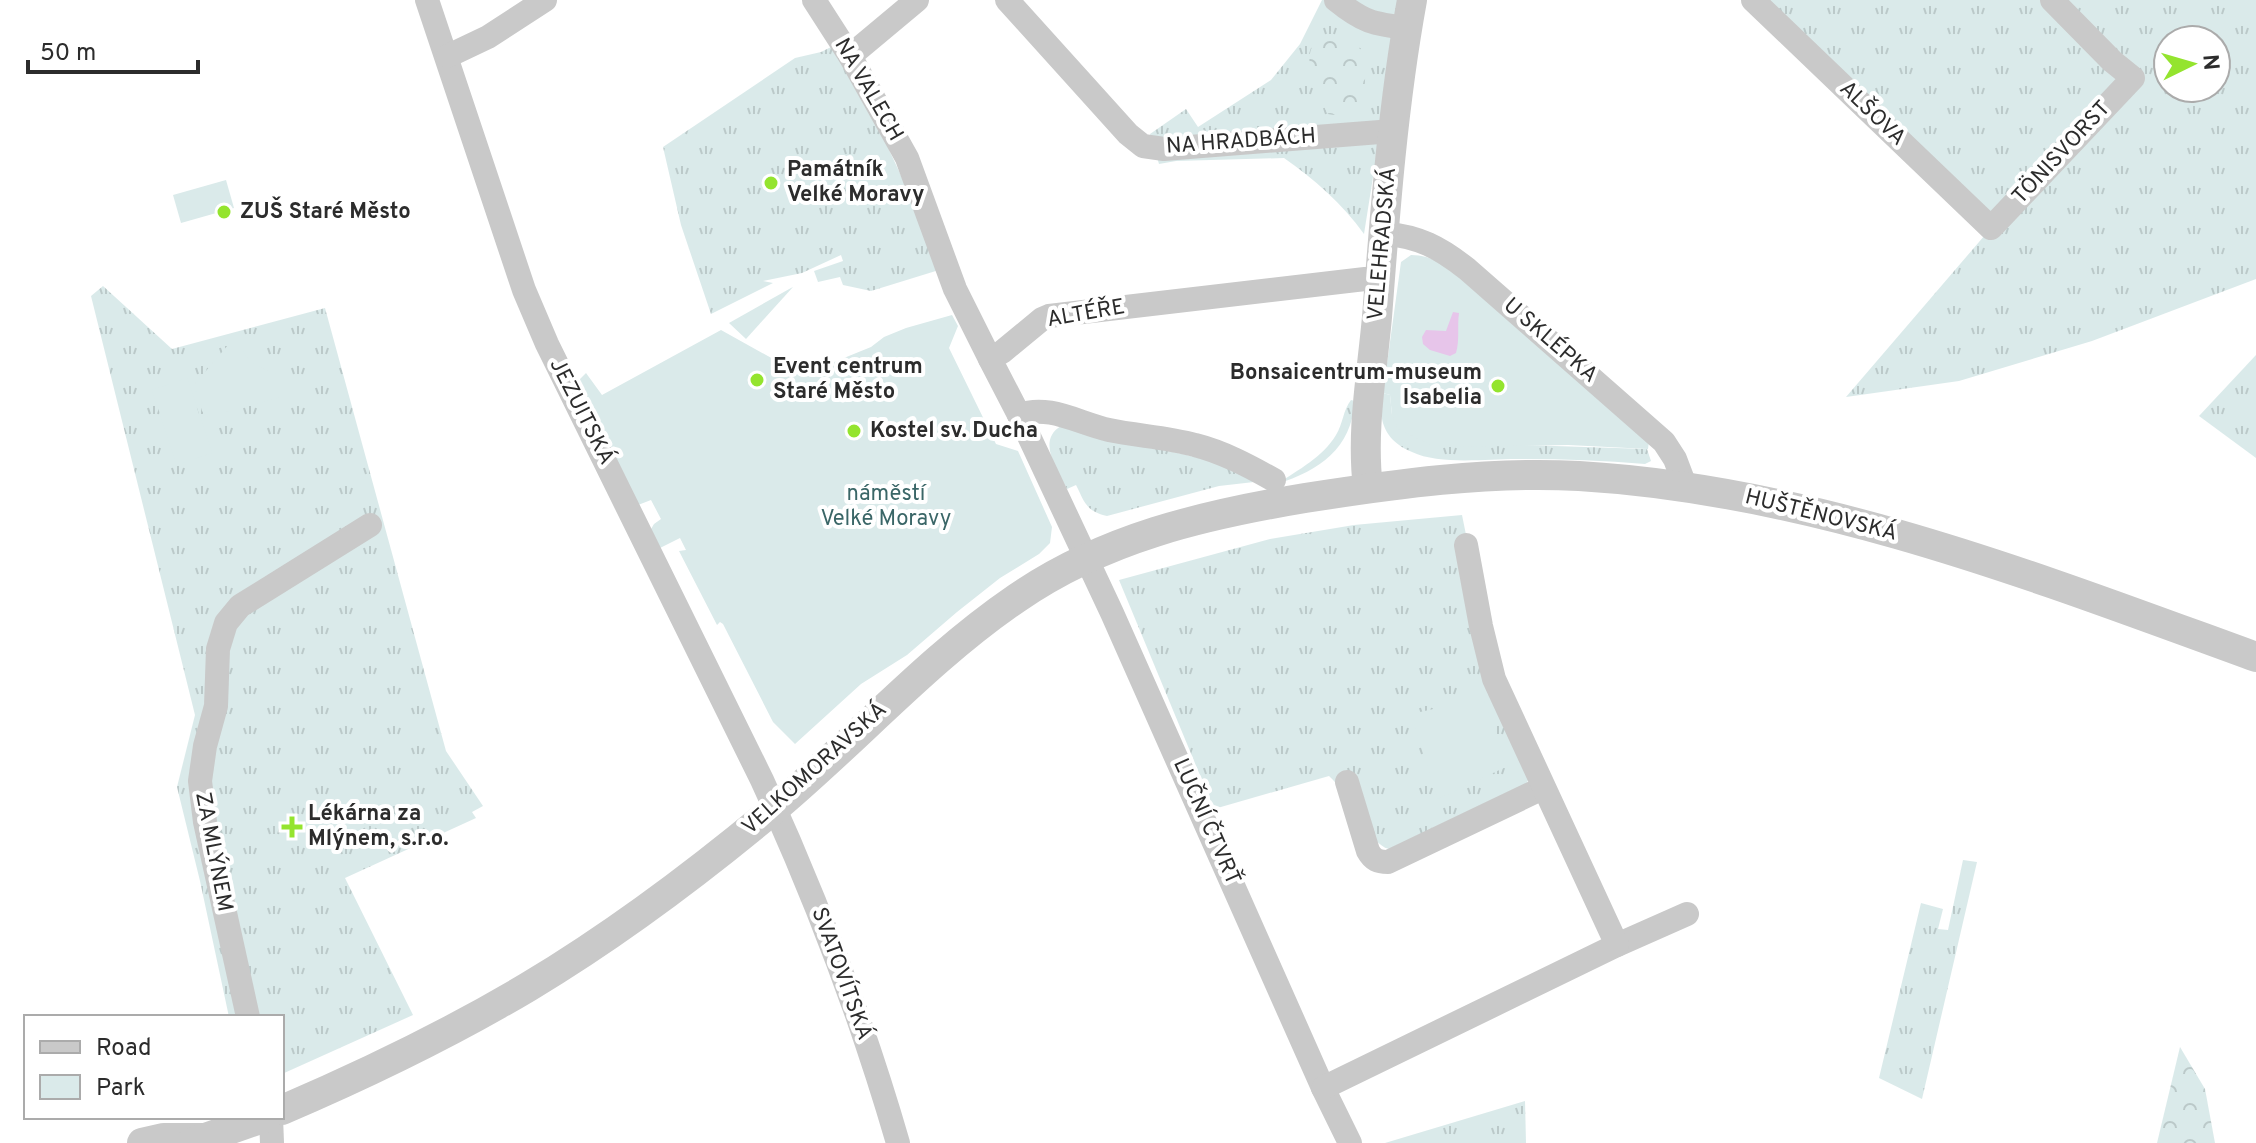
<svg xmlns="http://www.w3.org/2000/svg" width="2256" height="1143" viewBox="0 0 2256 1143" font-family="Overpass,sans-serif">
<defs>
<pattern id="grass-tufts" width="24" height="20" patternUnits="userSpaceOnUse" patternTransform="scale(2)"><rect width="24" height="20" fill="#daeaea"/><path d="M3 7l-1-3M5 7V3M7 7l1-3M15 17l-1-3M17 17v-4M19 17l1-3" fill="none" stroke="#bbc9c9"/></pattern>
<pattern id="forest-crowns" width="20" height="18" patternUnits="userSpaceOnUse" patternTransform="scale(2)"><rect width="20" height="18" fill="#daeaea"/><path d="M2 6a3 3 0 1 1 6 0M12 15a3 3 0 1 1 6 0" fill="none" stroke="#bbc9c9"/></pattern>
</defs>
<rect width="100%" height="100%" fill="#fff"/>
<g fill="url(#grass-tufts)" fill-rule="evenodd">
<path d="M1322 0H1401L1364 234C1342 203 1315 180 1284 158L1176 161 1159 164 1150 134 1186 109 1198 127 1271 80 1300 44Z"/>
<path d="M1753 0H2256V279L2092 341 1959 381 1846 397 1991 228ZM2168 40H2216V88H2168Z"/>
<polygon points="831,47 877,124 905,184 939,270 871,291 843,285 840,277 818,282 814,271 843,261 841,255 802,273 763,281 773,283 711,314 681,225 663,147 795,58 821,52"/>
<polygon points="103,286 172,349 325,308 446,751 483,806 472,812 476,818 345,878 413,1015 282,1074 282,1017 229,1017 200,881 177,787 195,715 91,296"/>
<polygon points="2256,355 2256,458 2199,416"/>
<path d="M1383 393 1390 395 1392 415 1524 445 1647 449 1651 461 1645 464C1602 460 1559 459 1516 459 1485 459 1439 465 1412 452 1385 441 1377 420 1383 393Z"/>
<path d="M1351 400 1355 401C1351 449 1320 470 1277 484 1298 470 1323 457 1336 435 1343 424 1343 410 1351 400Z"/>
<path d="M1061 426 1221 463 1254 482 1219 486 1107 516C1086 511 1085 503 1076 485L1067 489C1058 470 1036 441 1061 426Z"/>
<path d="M1462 515 1490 653 1530 775 1527 783 1389 849C1369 845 1348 792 1329 776L1214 809 1119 580 1270 539 1354 525Z"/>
<polygon points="1963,860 1977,862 1922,1099 1879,1078 1921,903 1943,909 1938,929 1948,930"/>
<polygon points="1525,1101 1526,1143 1385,1143"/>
</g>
<g fill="url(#forest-crowns)">
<path d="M1326 37 1345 38 1363 51C1368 78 1368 122 1328 114 1319 98 1301 60 1314 44 1317 41 1322 39 1326 37Z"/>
<polygon points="2180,1047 2205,1089 2215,1143 2157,1143"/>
</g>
<g fill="#daeaea">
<polygon points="226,180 234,208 181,223 173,195"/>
<path d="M1411 255C1433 255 1447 267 1464 281L1649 441 1648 449 1568 445 1449 447 1431 445 1398 429 1392 415 1390 395 1383 393 1401 262Z"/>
<polygon points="793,287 746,339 729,323 791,288"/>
<polygon points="952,315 958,326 949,348 996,444 1018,451 1052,527 1050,543 1039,554 1000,578 957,612 907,655 861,684 795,744 773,722 723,624 720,622 717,625 679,551 686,550 680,538 658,549 651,529 654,524 661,519 651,500 638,505 579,388 580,379 586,373 602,395 721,330 802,375 871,347 884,337 906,328"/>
<path d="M228 345 243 351C251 366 266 369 281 376L286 391 285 396 207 417 202 411 194 385Z"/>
<polygon points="187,378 212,453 177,465 152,390"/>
<polygon points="1483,698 1508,766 1438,799 1411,714"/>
</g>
<path fill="#e7c5ea" d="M1453 312 1459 313C1457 326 1460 340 1456 353L1450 356 1430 350 1423 344 1422 337 1426 330 1446 331Z"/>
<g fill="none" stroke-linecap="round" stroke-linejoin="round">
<g stroke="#c9c9c9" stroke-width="24">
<path d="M427 0 524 290 547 344 762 780C816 898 862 1019 898 1143"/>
<polyline points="814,0 850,56 907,158 955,289 990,359"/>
<polyline points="1007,0 1128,134 1143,146 1164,149 1380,132 1394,133"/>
<path d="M1336 0C1363 22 1373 24 1407 28"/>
<polyline points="1753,0 1991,228 2133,78 2112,61 2052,0"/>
<polyline points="448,56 488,37 545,0"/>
<polyline points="850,56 917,0"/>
<path d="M1383 233C1420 237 1439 247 1467 269L1664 442 1675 459 1686 488"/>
<polyline points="1019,415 1112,613 1323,1088 1350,1143"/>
<path d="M1274 480C1249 466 1223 452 1195 445 1166 437 1137 436 1109 430 1078 423 1049 404 1019 415L990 359 1002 352 1042 319 1049 316 1365 279 1380 281"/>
<path d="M1347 782 1368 851C1373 860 1378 862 1388 862L1543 788"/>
<polyline points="1617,945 1687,914"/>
<polyline points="248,1017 205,822 200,781 205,746 216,706 218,649 226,623 240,606 370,525"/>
<polyline points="1323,1088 1617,945 1494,679 1481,626 1466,545"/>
<polyline points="271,1117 272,1143"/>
</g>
<g stroke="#c9c9c9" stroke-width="30">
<path d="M1368 488C1361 431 1372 374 1377 317 1385 211 1393 104 1412 0"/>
<path d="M282 1110C366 1074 449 1034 528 987 613 936 692 877 768 814 853 744 926 660 1017 598 1104 538 1203 515 1305 498 1395 484 1487 471 1579 476 1815 490 2036 577 2256 657"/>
<polyline points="142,1143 164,1138 207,1138"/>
<polyline points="191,1143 266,1117"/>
</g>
</g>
<g fill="#94e42e" stroke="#fff" stroke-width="3">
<circle cx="771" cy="183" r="8"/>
<circle cx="224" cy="212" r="8"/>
<circle cx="757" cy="380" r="8"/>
<circle cx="1498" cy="386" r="8"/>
<circle cx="854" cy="431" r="8"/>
<path d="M288 815h8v8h8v8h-8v8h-8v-8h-8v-8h8z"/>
</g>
<g text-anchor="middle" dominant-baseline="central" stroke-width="8" stroke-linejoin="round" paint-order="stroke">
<g font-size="22" fill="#2c2c2c" stroke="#fff">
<text transform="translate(868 90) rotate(60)">NA VALECH</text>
<text transform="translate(1872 114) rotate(44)">ALŠOVA</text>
<text transform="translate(1241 142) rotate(-4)">NA HRADBÁCH</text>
<text transform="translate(2062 153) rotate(-47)">TÖNISVORST</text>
<text transform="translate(1383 244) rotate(-85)">VELEHRADSKÁ</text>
<text transform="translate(1086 314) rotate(-10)">ALTÉŘE</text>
<text transform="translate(1550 341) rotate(41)">U SKLÉPKA</text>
<text transform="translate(581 412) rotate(63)">JEZUITSKÁ</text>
<text transform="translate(1821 516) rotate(14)">HUŠTĚNOVSKÁ</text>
<text transform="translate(815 769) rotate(-42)">VELKOMORAVSKÁ</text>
<text transform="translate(1206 822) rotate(66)">LUČNÍ ČTVRŤ</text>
<text transform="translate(213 852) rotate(79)">ZA MLÝNEM</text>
<text transform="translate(841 974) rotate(70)">SVATOVÍTSKÁ</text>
</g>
<g font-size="22" font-weight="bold" fill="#2c2c2c" stroke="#fff" text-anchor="start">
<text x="787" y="170">Památník<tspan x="787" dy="25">Velké Moravy</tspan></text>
<text x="240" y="212">ZUŠ Staré Město</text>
<text x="773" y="367">Event centrum<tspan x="773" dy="25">Staré Město</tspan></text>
<text x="1482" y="373" text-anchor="end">Bonsaicentrum-museum<tspan x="1482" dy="25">Isabelia</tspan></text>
<text x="870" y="431">Kostel sv. Ducha</text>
<text x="308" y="814">Lékárna za<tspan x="308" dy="25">Mlýnem, s.r.o.</tspan></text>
</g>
<g font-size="22" fill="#3a6667" stroke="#fff">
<text x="886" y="494">náměstí<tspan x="886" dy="25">Velké Moravy</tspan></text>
</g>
</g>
<rect x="24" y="1015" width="260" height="104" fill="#ffffff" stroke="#ababab" stroke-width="2"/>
<rect x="40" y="1041" width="40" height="12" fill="#c9c9c9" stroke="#ababab" stroke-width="2"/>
<text x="96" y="1055" font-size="24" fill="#2c2c2c">Road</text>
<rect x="40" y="1075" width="40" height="24" fill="#daeaea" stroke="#ababab" stroke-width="2"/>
<text x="96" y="1095" font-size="24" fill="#2c2c2c">Park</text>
<g transform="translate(2192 64) rotate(85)"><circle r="38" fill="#ffffff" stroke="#ababab" stroke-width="2"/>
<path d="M0-6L14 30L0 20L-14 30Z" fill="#94e42e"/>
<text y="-12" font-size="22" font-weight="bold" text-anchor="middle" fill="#2c2c2c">N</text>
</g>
<path d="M28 60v12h170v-12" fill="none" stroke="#2c2c2c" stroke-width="4"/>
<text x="40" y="60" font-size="24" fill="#2c2c2c" stroke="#ffffff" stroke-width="6" paint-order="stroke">50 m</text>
</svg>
